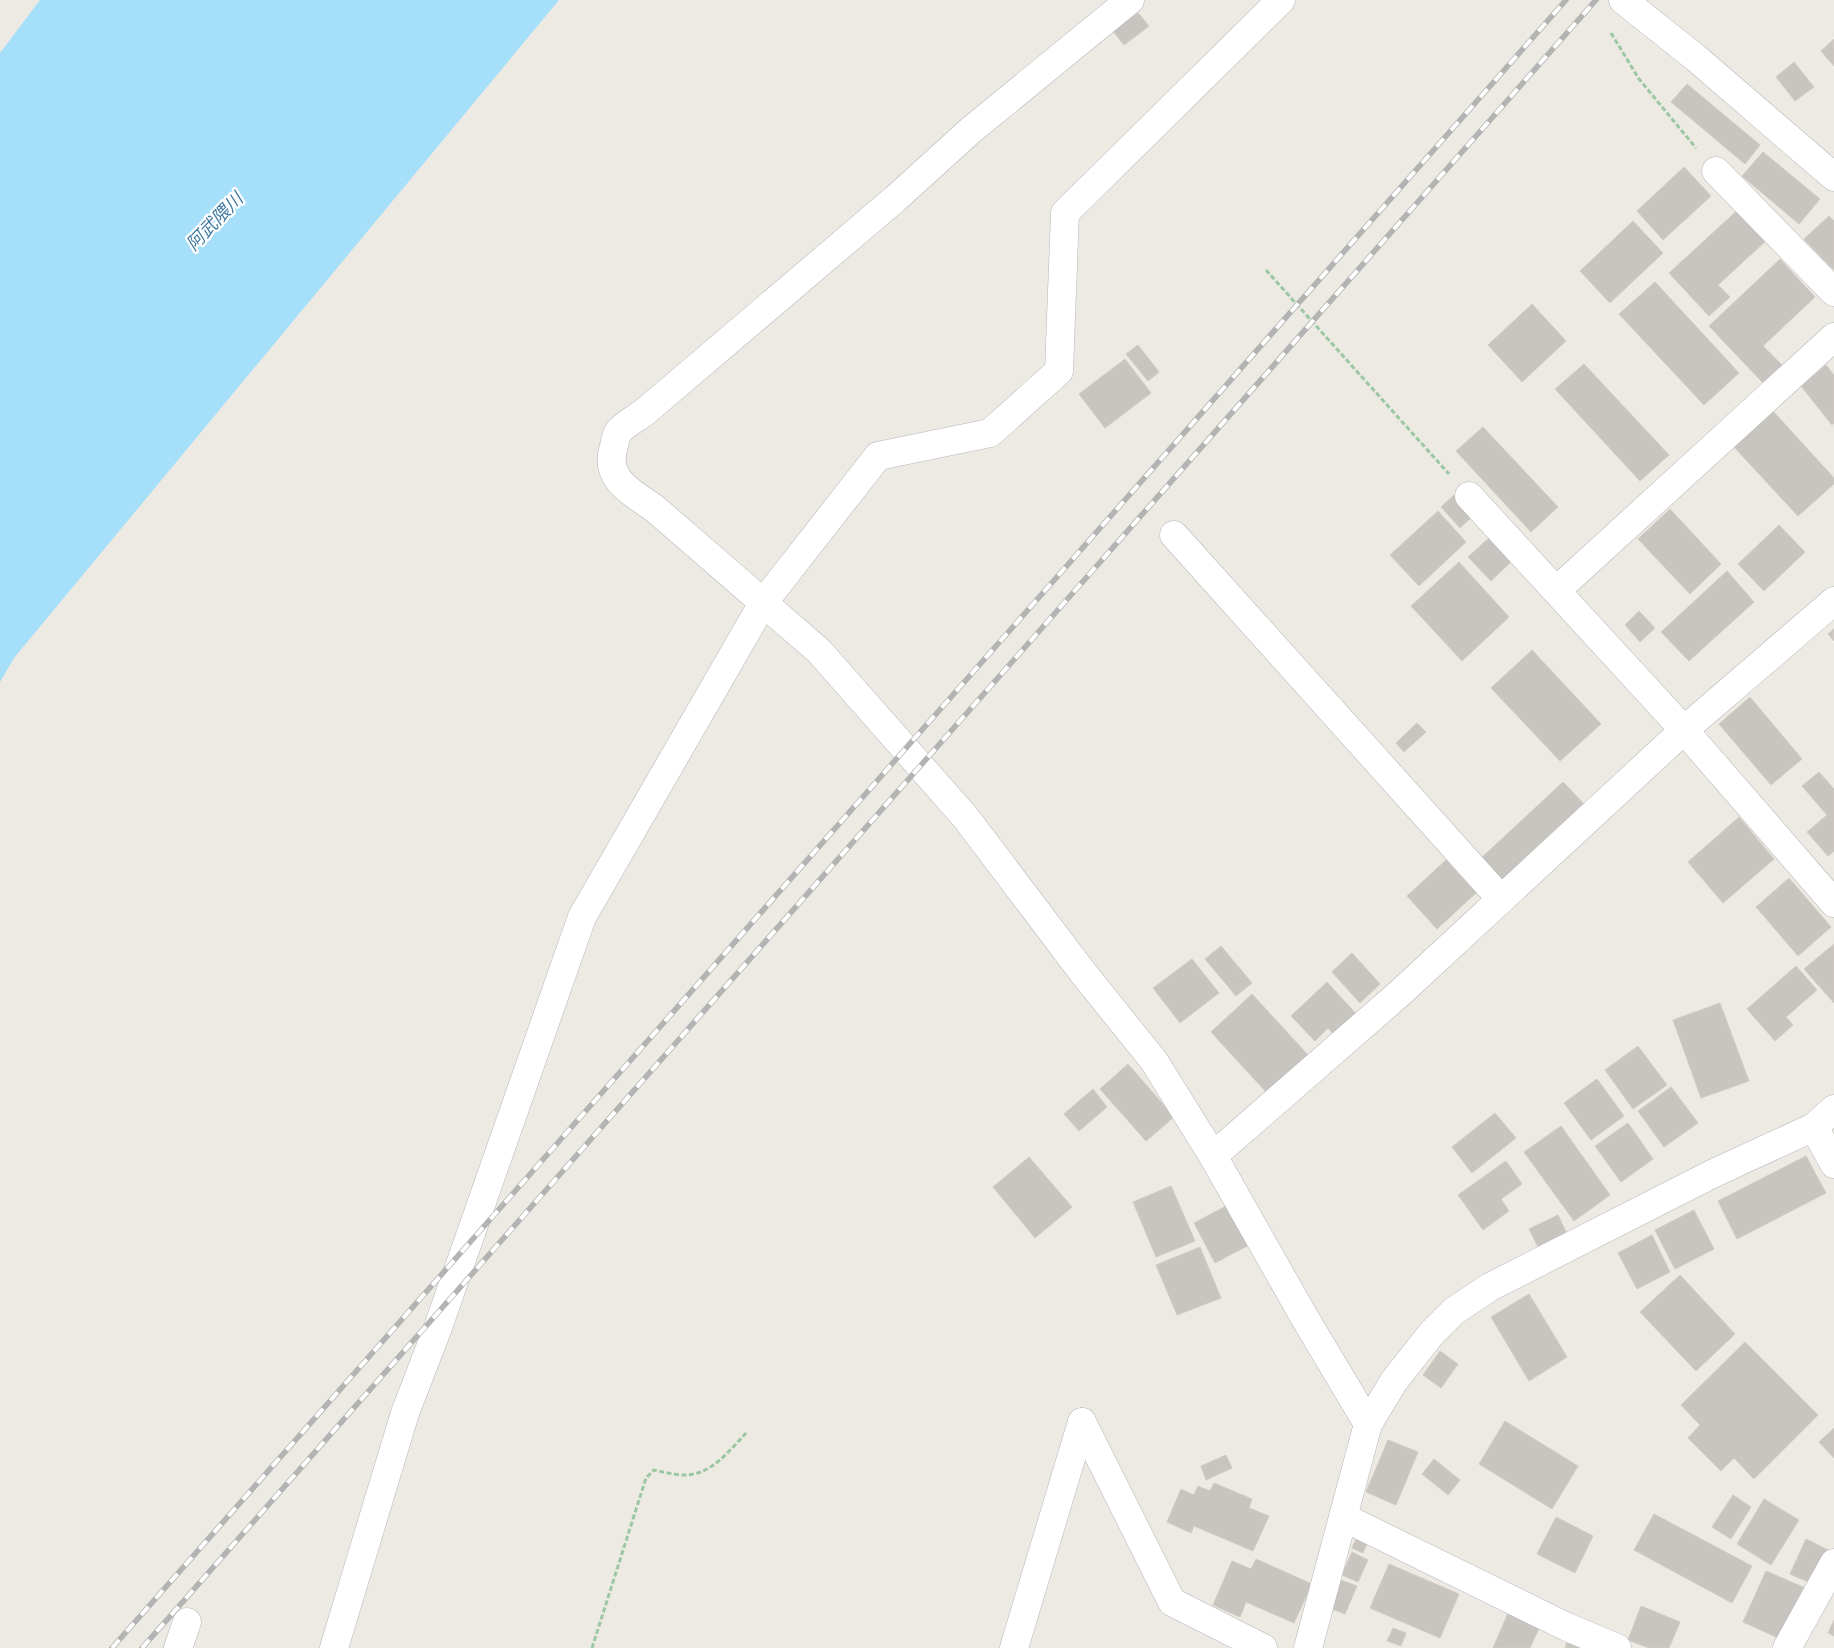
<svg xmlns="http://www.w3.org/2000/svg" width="1834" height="1648" viewBox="0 0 1834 1648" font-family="'Exo 2','Noto Sans JP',sans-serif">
<rect width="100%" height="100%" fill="#edeae3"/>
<polygon fill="#a6dffa" points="40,0 559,0 14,658 0,682 0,53"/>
<g fill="#c8c5c0" stroke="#d2cbc2">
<polygon points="1138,13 1149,26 1124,45 1113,31"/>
<polygon points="1834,39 1834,66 1821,51"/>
<polygon points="1794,62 1814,87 1795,101 1776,77"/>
<polygon points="1687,84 1760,145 1745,164 1671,102"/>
<polygon points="1763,152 1820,199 1799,224 1742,176"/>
<polygon points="1684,167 1711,196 1663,240 1637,211"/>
<polygon points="1741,207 1769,238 1718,285 1730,297 1709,316 1669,273"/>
<polygon points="1829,216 1834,221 1834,270 1804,239"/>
<polygon points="1633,221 1663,253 1610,303 1580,271"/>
<polygon points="1780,259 1815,297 1763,346 1782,365 1763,383 1709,326"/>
<polygon points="1655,282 1739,373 1704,405 1619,314"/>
<polygon points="1532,304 1566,341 1522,382 1488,345"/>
<polygon points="1138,345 1159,372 1148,381 1126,354"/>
<polygon points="1125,359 1151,393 1105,428 1079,394"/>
<polygon points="1584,364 1669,455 1640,481 1555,389"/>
<polygon points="1826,365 1834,375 1834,423 1832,425 1801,386"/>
<polygon points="1772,410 1834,478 1834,484 1798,516 1733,446"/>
<polygon points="1483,427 1558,507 1531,532 1456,451"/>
<polygon points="1454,495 1473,516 1460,528 1441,507"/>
<polygon points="1670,509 1721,564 1690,594 1638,539"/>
<polygon points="1438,511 1466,542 1419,586 1390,555"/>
<polygon points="1779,525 1805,552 1764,591 1738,564"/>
<polygon points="1491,536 1513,560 1491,581 1468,557"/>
<polygon points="1459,562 1509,617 1462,661 1411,606"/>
<polygon points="1727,571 1754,602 1689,661 1661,632"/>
<polygon points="1639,611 1655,628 1640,642 1625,625"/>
<polygon points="1834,629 1834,641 1828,634"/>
<polygon points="1532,650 1601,724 1560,761 1491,688"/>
<polygon points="1750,697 1802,759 1771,785 1719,724"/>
<polygon points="1417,723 1426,732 1404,752 1396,743"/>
<polygon points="1819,772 1834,789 1834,851 1828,856 1807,832 1827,815 1802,786"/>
<polygon points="1563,782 1585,805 1499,884 1478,861"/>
<polygon points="1739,817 1774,859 1723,903 1688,862"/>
<polygon points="1446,860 1476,893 1437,929 1407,896"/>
<polygon points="1789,878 1831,927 1798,956 1756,907"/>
<polygon points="1834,944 1834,1003 1804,969"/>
<polygon points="1221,946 1252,983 1236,996 1205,959"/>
<polygon points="1352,953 1380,984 1360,1003 1332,972"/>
<polygon points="1192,959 1219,993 1180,1023 1153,988"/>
<polygon points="1796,966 1817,990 1786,1017 1793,1025 1775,1041 1747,1009"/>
<polygon points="1327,982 1359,1017 1336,1037 1328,1028 1315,1041 1291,1016"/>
<polygon points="1252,994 1308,1055 1267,1093 1211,1032"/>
<polygon points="1720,1003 1749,1081 1701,1098 1673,1020"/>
<polygon points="1638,1046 1667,1085 1633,1109 1605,1070"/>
<polygon points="1128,1064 1174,1117 1146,1141 1100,1089"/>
<polygon points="1597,1079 1624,1116 1591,1140 1564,1103"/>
<polygon points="1671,1087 1698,1123 1664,1147 1638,1111"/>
<polygon points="1093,1089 1107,1107 1079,1131 1064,1114"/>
<polygon points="1495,1113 1516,1138 1472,1173 1452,1147"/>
<polygon points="1628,1123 1653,1159 1621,1182 1595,1146"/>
<polygon points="1561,1126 1610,1195 1574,1221 1524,1152"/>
<polygon points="1806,1156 1826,1193 1737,1239 1718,1201"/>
<polygon points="1029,1157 1072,1207 1035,1238 993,1187"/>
<polygon points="1506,1161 1522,1184 1501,1199 1509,1211 1483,1230 1458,1195"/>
<polygon points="1171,1186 1195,1241 1156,1257 1133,1202"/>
<polygon points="1228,1205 1249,1245 1215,1263 1194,1223"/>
<polygon points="1694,1210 1714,1249 1675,1269 1655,1230"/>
<polygon points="1558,1215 1567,1234 1538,1247 1529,1229"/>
<polygon points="1652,1235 1670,1272 1637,1289 1618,1253"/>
<polygon points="1200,1247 1221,1298 1177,1315 1156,1265"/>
<polygon points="1680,1275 1735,1334 1696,1371 1640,1312"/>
<polygon points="1529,1294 1567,1357 1529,1381 1491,1317"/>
<polygon points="1745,1342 1818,1415 1754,1479 1734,1458 1721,1471 1688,1438 1700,1425 1681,1405"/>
<polygon points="1440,1351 1458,1364 1441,1388 1423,1375"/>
<polygon points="1505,1421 1578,1466 1552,1509 1479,1464"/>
<polygon points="1834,1428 1834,1458 1819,1442"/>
<polygon points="1388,1440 1418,1452 1396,1505 1366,1492"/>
<polygon points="1226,1455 1232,1468 1206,1480 1201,1466"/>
<polygon points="1434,1459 1460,1480 1448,1495 1422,1474"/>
<polygon points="1214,1483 1252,1499 1249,1508 1269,1516 1253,1551 1194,1526 1191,1533 1167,1522 1181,1489 1194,1495 1198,1486 1210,1491"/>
<polygon points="1733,1495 1751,1507 1731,1539 1712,1527"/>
<polygon points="1764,1499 1799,1520 1771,1565 1737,1544"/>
<polygon points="1654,1514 1752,1566 1732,1603 1634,1550"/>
<polygon points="1556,1517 1593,1536 1575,1573 1537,1554"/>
<polygon points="1359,1533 1369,1538 1363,1553 1352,1548"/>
<polygon points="1806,1539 1830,1551 1815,1585 1790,1574"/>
<polygon points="1352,1552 1368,1560 1358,1582 1342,1575"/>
<polygon points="1256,1559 1312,1584 1294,1623 1246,1602 1240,1617 1213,1605 1232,1561 1251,1569"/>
<polygon points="1389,1564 1459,1594 1440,1638 1370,1608"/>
<polygon points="1766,1571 1810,1590 1787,1642 1743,1622"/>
<polygon points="1341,1580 1357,1586 1345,1614 1329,1608"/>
<polygon points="1641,1606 1680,1622 1669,1648 1649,1648 1628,1640"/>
<polygon points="1509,1611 1541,1624 1530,1648 1493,1648"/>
<polygon points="1834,1620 1834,1636 1828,1633"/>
<polygon points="1393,1628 1406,1633 1401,1646 1387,1641"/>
<polygon points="1567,1642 1580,1648 1565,1648"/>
</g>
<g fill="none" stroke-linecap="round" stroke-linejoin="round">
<defs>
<g id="minor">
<path d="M1130 0 971 130 895 199 647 410C639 417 626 423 619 431 616 435 615 441 614 446 603 478 631 492 654 508L819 651 966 818 1084 974 1154 1061 1213 1156 1303 1315 1368 1424"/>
<polyline points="1623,0 1696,58 1834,177"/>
<polyline points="1716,171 1834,292"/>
<polyline points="1469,496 1684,730 1834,903"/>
<polyline points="1174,535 1501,899"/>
<polyline points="1557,590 1834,337"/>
<polyline points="1814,1127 1834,1164"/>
<polyline points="1213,1156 1400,993 1684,730 1834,601"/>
<polyline points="1082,1422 1172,1602 1263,1648"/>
<polyline points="1343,1517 1567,1627 1617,1648"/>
<polyline points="178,1648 187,1622"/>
<polyline points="334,1648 405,1413 437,1330 582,917 763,603 878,456 990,433 1059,371 1065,213 1281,0"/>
<polyline points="1014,1648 1082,1422"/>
<polyline points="1308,1648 1368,1424 1394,1381 1432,1333 1454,1311 1490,1287 1712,1174 1814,1127 1834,1109"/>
<polyline points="1787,1648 1834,1563"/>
</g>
</defs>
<use href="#minor" stroke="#b4b6ba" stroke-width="29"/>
<g stroke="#9cc7a3" stroke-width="3" stroke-dasharray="5 2.5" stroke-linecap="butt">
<polyline points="1611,33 1639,79 1696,148"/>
<polyline points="1266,270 1449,474"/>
<path d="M592 1648 646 1478 654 1470C663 1472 672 1474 681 1475 710 1477 729 1451 747 1432"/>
</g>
<use href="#minor" stroke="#fff" stroke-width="28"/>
<defs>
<g id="rail">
<polyline points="112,1648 1566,0"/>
<polyline points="142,1648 1596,0"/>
</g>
</defs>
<use href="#rail" stroke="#b2b3b3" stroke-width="5.5"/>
<use href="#rail" stroke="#fff" stroke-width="4" stroke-dasharray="11" stroke-linecap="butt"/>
</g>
<g text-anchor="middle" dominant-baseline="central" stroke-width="4.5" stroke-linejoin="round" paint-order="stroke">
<g font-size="18" font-style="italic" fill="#417ba2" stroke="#fff">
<text transform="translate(214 221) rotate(-46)">阿武隈川</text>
</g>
</g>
</svg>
